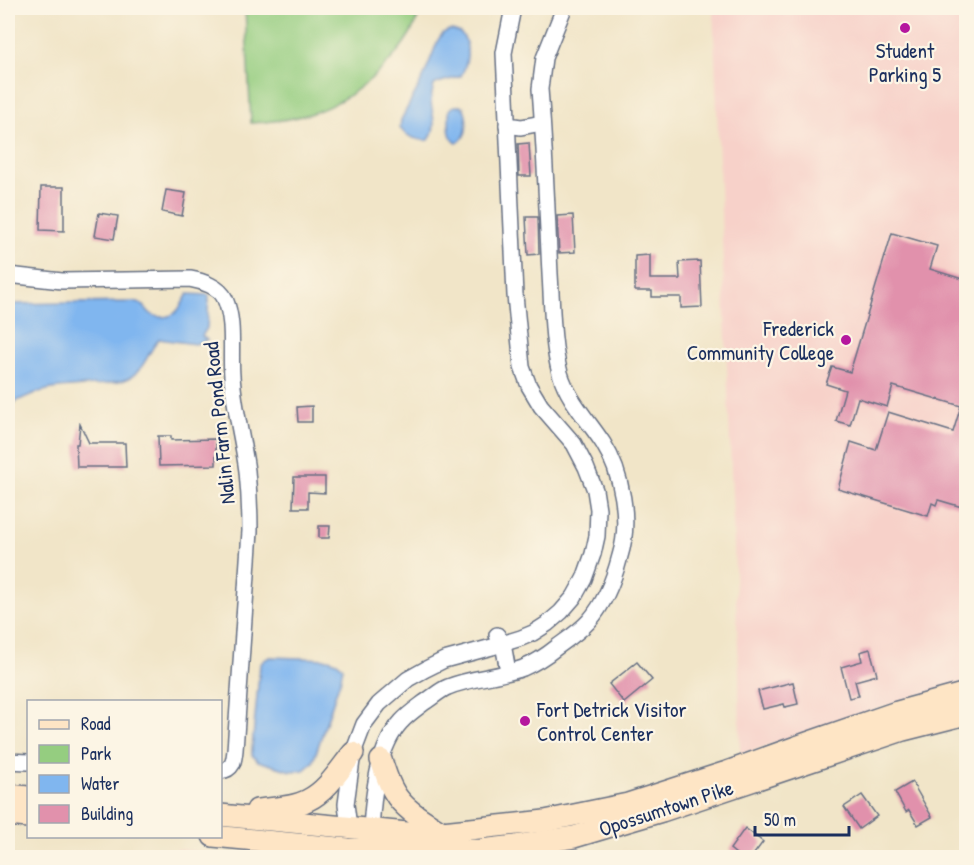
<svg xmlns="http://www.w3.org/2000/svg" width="974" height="865" viewBox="0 0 974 865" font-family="'Patrick Hand',sans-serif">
<rect width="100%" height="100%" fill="#fcf5e5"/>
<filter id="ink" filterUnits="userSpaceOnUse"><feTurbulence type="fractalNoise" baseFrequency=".0167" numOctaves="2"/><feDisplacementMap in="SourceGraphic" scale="12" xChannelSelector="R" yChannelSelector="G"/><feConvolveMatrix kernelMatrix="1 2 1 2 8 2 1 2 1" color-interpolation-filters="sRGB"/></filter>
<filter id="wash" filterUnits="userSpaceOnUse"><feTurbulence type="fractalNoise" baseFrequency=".008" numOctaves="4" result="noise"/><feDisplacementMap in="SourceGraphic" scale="24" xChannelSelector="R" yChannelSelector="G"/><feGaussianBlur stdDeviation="1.35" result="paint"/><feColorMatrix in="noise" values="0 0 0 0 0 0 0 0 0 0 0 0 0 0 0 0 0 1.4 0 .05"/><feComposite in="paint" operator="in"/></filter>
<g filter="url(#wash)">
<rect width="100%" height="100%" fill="#f1e5c8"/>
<g fill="#f7d1c9">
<polygon points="713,8 966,8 966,682 908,699 740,755 739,673"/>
<polygon points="177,849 249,857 176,857"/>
</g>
<path fill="#95cd80" stroke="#587e6f" stroke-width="1.5" d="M245 8H421C408 55 353 102 306 115 289 120 269 122 251 123Z"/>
<g fill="#80b6ef" stroke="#4e72a6" stroke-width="1.5">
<path d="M449 30C473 30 469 61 461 76 452 80 442 80 434 85 433 90 431 95 431 101 432 116 438 125 429 140 418 141 407 137 400 128L401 120 424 76 438 40 443 33Z"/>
<path d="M456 106H460L464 108C468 120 469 137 457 143 446 137 450 121 449 110L452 107Z"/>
<path d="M188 294 209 295 207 328 202 336 207 340 195 344 159 339C148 352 145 368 131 377 115 387 68 385 47 390 33 393 20 399 8 406V304L135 302C146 306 143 306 150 313 157 319 171 318 177 311 181 307 184 300 188 294Z"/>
<polygon points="270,657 329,659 337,662 343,667 341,678 313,762 304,770 291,771 258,761 252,755 252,748 260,665 264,660"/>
</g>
<g id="blocks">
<g fill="#e191ac">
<polygon points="529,143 531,176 519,176 518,144"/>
<polygon points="41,187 64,187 64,231 40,230"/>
<polygon points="166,190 186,193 182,216 162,212"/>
<polygon points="99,213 118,216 114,239 95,236"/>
<polygon points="573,215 575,252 559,253 557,216"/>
<polygon points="526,217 538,217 539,254 528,255"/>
<polygon points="892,233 937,246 930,269 966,280 966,494 962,507 938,500 936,505 932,503 928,516 838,489 851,442 876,450 888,412 953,432 961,406 893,386 887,407 858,398 850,425 836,421 845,390 826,384 832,367 850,372"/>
<polygon points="650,255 650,279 680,279 679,262 700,261 702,307 681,308 681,297 652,297 652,291 635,291 635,256"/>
<polygon points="312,406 312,422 298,422 297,407"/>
<polygon points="80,424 89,443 125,443 126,467 77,467 76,444 78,444"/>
<polygon points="158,436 171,436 171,440 216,439 216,465 159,466"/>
<polygon points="294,477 325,477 325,493 308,492 308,508 293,508"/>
<polygon points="319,526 330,526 329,538 319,538"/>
<polygon points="870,649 877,675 855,681 859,696 849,698 841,667 862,661 860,652"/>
<polygon points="637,662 652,680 624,703 609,684"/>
<polygon points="793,682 798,704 785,707 784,704 763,709 758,691"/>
<polygon points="912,782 932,817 918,825 909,810 906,812 895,792"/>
<polygon points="862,795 877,816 859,829 844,807"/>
<polygon points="745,828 763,842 751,858 741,858 730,849"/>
</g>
</g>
</g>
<g filter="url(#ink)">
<use href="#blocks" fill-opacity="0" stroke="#666f83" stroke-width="1.5"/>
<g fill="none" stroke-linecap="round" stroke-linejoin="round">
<defs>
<g id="street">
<polyline points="507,125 521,127 542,123"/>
<path d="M8 275 62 281 190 279C202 281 220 287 225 299 235 322 230 351 232 376 234 408 243 440 247 471 249 491 250 511 250 531L235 750C234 761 233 770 220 771"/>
<polyline points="497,635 503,644 508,671"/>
<polyline points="8,761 28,762"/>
<polyline points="349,827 346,804 353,753 364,724 379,704 408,679 426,669 444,660 492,647 521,638 533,633 547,624 561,612 574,597 584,579 593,554 597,536 598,509 595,490 586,467 574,444 541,406 529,386 522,367 515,295 504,53 513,8"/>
<path d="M371 829C373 796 377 748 401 722 408 714 417 708 425 702 433 697 440 690 448 687 472 677 499 677 523 668 535 663 547 655 557 647 568 639 580 631 589 621 605 603 614 579 620 556 631 521 622 473 603 443 588 420 568 400 560 373 552 345 552 304 550 274 547 212 545 150 540 89L544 58 564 8"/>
</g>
<g id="secondary">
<path d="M381 760C385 771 388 783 394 792 404 810 425 821 442 832"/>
<polyline points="8,795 28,797"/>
<path d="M257 810C273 808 293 808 308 800 327 791 340 769 353 753"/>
<polyline points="8,815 28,817"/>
<polyline points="220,815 407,833 442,832 545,821 628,804 724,773 807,743 897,712 966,693"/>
<polyline points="213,836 348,849 417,851 481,850 516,846 574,837 611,826 662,811 903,730 966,714"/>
</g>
</defs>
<use href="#street" stroke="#666f83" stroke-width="18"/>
<use href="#secondary" stroke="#666f83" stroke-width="24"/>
<use href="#street" stroke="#fff" stroke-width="15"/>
<use href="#secondary" stroke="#fee5c5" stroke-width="21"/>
</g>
</g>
<g fill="#b5179e" stroke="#fcf5e5" stroke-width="2">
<circle cx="905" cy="28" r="6"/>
<circle cx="846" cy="340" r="6"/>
<circle cx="525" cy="721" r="6"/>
</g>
<g text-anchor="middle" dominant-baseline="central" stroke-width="4.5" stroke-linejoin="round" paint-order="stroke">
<g font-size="21" fill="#1b2f5e" stroke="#fcf5e5">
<text x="905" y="50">Student<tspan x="905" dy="24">Parking 5</tspan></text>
<text x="834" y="328" text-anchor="end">Frederick<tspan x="834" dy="24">Community College</tspan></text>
<text x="537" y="709" text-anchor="start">Fort Detrick Visitor<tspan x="537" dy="24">Control Center</tspan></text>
</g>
<g font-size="21" fill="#1b2f5e" stroke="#fcf5e5">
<text transform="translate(219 423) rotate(-96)">Nalin Farm Pond Road</text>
<text transform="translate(666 808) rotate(-18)">Opossumtown Pike</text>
</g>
</g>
<rect width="974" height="865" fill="none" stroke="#fcf5e5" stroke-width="30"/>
<rect x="27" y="700" width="195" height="138" fill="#fcf5e5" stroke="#a2a6af" stroke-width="1.5"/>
<rect x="39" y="720" width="30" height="9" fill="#fee5c5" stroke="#a2a6af" stroke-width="1.5"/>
<text x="81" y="730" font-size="18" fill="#1b2f5e">Road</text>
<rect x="39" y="745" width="30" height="18" fill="#95cd80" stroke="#a2a6af" stroke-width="1.5"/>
<text x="81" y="760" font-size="18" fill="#1b2f5e">Park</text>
<rect x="39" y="775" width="30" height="18" fill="#80b6ef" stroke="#a2a6af" stroke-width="1.5"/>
<text x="81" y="790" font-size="18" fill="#1b2f5e">Water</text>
<rect x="39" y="805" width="30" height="18" fill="#e191ac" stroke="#a2a6af" stroke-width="1.5"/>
<text x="81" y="820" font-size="18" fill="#1b2f5e">Building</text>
<path d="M755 826v9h94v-9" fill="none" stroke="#1b2f5e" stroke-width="3"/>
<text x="764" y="826" font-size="18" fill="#1b2f5e" stroke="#fcf5e5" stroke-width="4.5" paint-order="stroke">50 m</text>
</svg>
